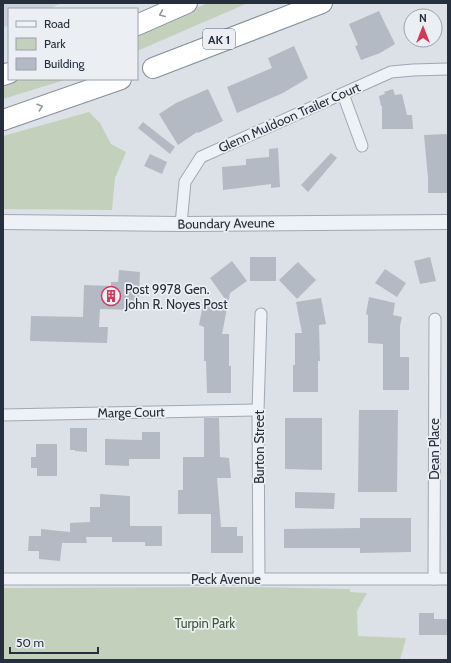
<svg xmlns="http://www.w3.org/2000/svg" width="451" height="663" viewBox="0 0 451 663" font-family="Cabin,sans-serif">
<rect width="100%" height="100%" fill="#dce1e7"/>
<polygon fill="#cad0d9" points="3,3 62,3 48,9 9,9 9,25 3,28"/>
<g fill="#c3d1bc">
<polygon points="208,3 248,3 137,51 137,34"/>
<polygon points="9,79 68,79 3,99 3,80"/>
<polygon points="89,112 100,123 111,144 126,152 115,178 112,210 3,209 3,136"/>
<polygon points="251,587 350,589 350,592 367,593 357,611 358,636 406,638 400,660 3,660 3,588"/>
</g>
<g fill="#b3bac3">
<polygon points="379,11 395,44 380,53 361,60 355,46 358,45 349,24"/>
<polygon points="294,46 308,78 283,93 237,113 227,87 272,68 268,58"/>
<polygon points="208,89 223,121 198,133 197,132 178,145 159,114 176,103"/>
<polygon points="393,89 395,95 402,94 407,115 412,115 413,129 382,129 382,106 381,106 379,96 385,94 384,92"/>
<polygon points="143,122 175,147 170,154 138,128"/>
<polygon points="448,134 448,193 428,193 428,178 424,135"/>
<polygon points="278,148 280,187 271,188 271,184 223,190 222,167 246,165 246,159 269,157 269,149"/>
<polygon points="331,153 337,158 308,192 301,185"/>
<polygon points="150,154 167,162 162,174 144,166"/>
<rect x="250" y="257" width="26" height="24"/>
<polygon points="430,257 436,281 420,284 414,261"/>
<polygon points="232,261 247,281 230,293 228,303 210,278"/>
<polygon points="298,262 316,280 297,299 279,280"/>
<polygon points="385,269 406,283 397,297 375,283"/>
<polygon points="119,270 140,272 138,310 100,309 99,327 108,327 107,343 30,341 31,316 83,317 84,285 111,286 111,282 118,282"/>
<polygon points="369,297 395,303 393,315 402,317 400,326 400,357 409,357 409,390 383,390 383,344 368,343 368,315 366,314"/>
<polygon points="321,298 326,324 319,325 320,361 318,361 318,392 293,392 293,365 295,365 295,333 302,333 296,302"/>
<polygon points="204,299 228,303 222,334 229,334 229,366 231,366 231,393 207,393 206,361 204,361 204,327 199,325"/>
<polygon points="359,410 398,410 397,492 358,492"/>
<polygon points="204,418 219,418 220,457 229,458 231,478 217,478 221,527 237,527 237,536 243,536 243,553 211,553 211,514 178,514 178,490 183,490 183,457 204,457"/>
<polygon points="285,418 322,418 322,470 285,469"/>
<polygon points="70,428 87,428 87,452 75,451 75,450 70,450"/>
<polygon points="142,432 160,432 160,459 129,459 129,466 105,465 105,439 142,440"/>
<polygon points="36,444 57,444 57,476 37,476 37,468 31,468 31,457 36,457"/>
<polygon points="295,492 335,493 334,509 295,508"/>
<polygon points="100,494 130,496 130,526 162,526 162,546 145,546 145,542 112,542 112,537 86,537 87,543 62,543 60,561 39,559 39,551 28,551 29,536 41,536 41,529 70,532 70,523 90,522 90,507 100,507"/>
<polygon points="360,518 411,518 411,552 360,553 360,548 284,548 284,529 360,528"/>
<polygon points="419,613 434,613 434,619 448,619 448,635 419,635"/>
</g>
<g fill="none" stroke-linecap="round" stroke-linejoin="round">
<defs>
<g id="minor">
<polyline points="343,94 362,146"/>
<polyline points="181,224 185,182 201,157 391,72 413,70 448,69"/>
<polyline points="3,415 258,410"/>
<polyline points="3,579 448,579"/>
<polyline points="259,579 258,410 261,314"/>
<polyline points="434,579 435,319"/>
</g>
<polyline id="tertiary" points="3,222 181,224 448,222"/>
<g id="motorway">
<polyline points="137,25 187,3"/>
<polyline points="153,68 322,3"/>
<polyline points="3,75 9,73"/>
<polyline points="3,120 121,79"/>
</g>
</defs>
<use href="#minor" stroke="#a1a8b1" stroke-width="13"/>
<use href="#tertiary" stroke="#a1a8b1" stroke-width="16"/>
<use href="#motorway" stroke="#838f9e" stroke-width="22"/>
<use href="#minor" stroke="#eef1f5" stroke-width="11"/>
<use href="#tertiary" stroke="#eef1f5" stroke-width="14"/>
<use href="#motorway" stroke="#fff" stroke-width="20"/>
</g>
<defs><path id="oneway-chevron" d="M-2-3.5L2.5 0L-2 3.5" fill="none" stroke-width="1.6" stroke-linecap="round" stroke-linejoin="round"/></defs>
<g stroke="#92979e">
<use href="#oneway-chevron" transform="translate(162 14) rotate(157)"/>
<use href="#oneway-chevron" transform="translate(40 107) rotate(-19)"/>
</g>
<defs>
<symbol id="building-ring" viewBox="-11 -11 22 22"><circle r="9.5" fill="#ebeff4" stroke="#d23a5a" stroke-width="1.5"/><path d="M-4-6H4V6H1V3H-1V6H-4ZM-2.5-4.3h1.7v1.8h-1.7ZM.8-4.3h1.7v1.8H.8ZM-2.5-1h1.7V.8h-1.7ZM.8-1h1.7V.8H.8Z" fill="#d23a5a"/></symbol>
</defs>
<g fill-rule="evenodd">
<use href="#building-ring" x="100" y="285" width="22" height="22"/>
</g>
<g text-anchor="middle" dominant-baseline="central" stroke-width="3.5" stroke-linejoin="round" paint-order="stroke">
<rect fill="#ebeff4" stroke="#606974" stroke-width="1" x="203" y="29" width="32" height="20" rx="3"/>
<g font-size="12" font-weight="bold" fill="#252f3d">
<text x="219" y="39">AK 1</text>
</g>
<g font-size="13" fill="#252f3d" stroke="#ebeff4">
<text transform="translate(289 117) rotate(-24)">Glenn Muldoon Trailer Court</text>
<text transform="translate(226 223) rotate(-1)">Boundary Aveune</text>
<text transform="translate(131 412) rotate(-1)">Marge Court</text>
<text transform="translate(259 447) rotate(-90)">Burton Street</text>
<text transform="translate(434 449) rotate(-90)">Dean Place</text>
<text x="226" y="579">Peck Avenue</text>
</g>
<g font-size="13" fill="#252f3d" stroke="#ebeff4" text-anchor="start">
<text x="125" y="289">Post 9978 Gen.<tspan x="125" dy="15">John R. Noyes Post</tspan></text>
</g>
<g font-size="13" fill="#3c5932" stroke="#ebeff4">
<text x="205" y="623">Turpin Park</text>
</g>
</g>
<rect width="451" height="663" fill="none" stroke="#252f3d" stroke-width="8"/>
<rect x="8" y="8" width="130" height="72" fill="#ebeff4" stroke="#9ca2ab"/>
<rect x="16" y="21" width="20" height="6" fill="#eef1f5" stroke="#9ca2ab"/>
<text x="44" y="28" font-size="12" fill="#252f3d">Road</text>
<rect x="16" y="38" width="20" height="12" fill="#c3d1bc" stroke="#9ca2ab"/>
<text x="44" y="48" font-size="12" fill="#252f3d">Park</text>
<rect x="16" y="58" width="20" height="12" fill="#b3bac3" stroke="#9ca2ab"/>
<text x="44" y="68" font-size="12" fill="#252f3d">Building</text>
<g transform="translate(423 28)"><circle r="19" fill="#ebeff4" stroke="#9ca2ab"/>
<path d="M0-3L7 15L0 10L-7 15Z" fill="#d23a5a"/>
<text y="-6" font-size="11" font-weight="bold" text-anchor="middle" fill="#252f3d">N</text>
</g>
<path d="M10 647v6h88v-6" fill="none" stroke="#252f3d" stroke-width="2"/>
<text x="16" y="647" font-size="12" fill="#252f3d" stroke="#ebeff4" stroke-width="3" paint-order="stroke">50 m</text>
</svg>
